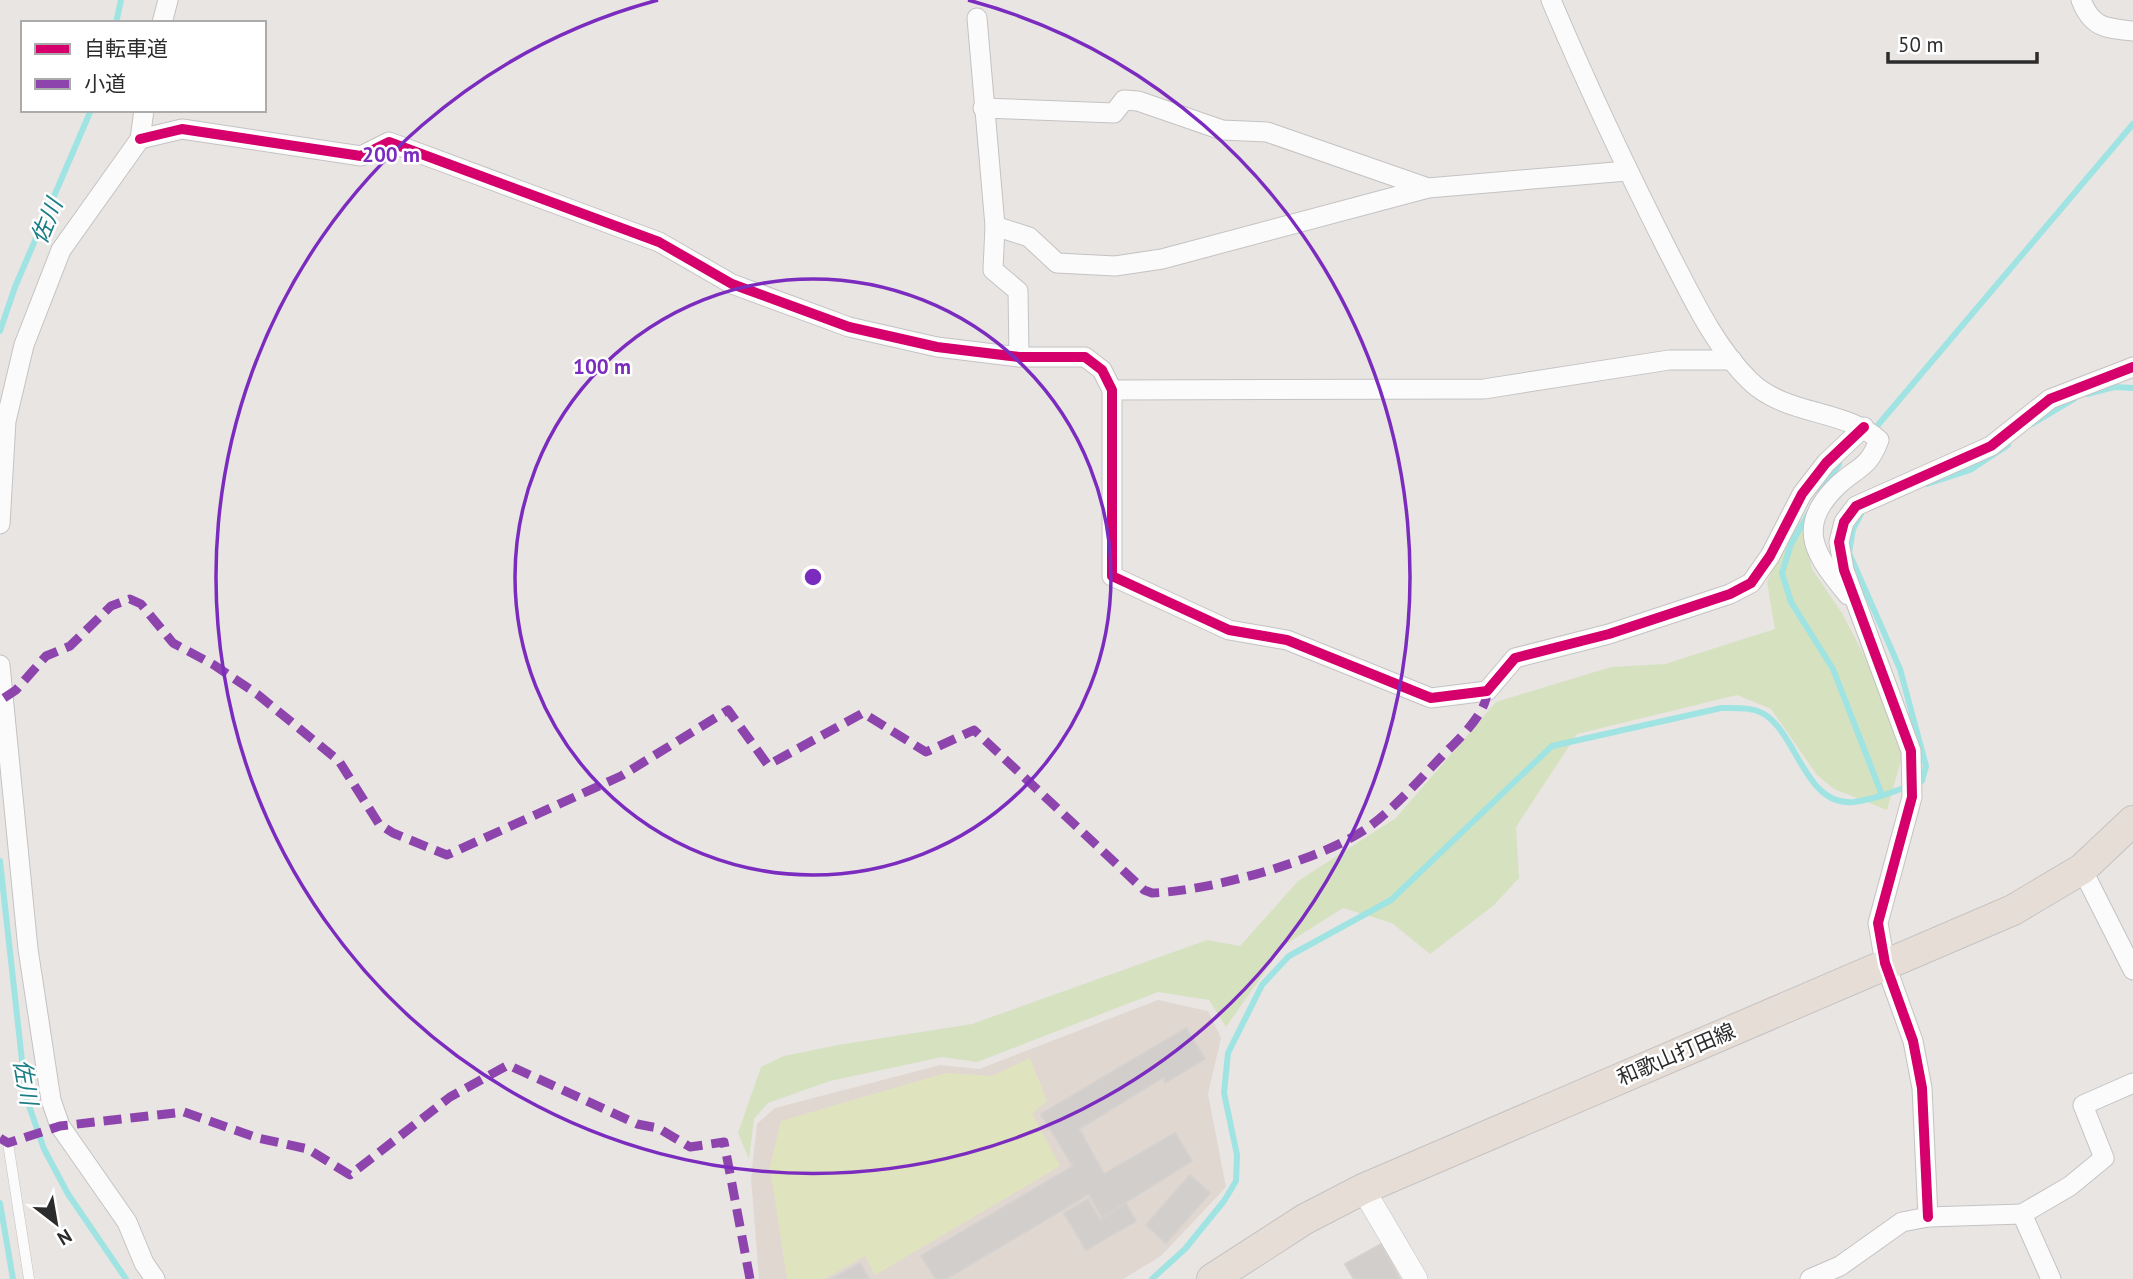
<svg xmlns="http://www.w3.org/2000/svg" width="2133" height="1279" viewBox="0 0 2133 1279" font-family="'PT Sans','Noto Sans JP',sans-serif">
<rect width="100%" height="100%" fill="#e9e5e3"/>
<polygon fill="#e0d7d1" points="1158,1000 1208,1011 1221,1038 1208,1094 1226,1187 1161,1256 1123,1279 759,1279 751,1178 757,1124 775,1108 940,1065 979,1069"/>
<polygon fill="#d6e1c0" points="1799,513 1812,569 1842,613 1877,680 1903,753 1887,810 1834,789 1817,775 1771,709 1737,695 1577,734 1516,827 1519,878 1493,906 1430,954 1392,923 1343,908 1283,946 1226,1027 1209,1000 1158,992 977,1062 942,1057 830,1081 768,1103 754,1119 749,1159 738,1133 761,1067 784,1056 838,1045 972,1024 1207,940 1240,946 1298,881 1396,818 1496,702 1611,667 1665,664 1775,629 1767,582"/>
<polygon fill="#e0e4be" points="1030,1058 1047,1101 1032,1114 1060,1166 875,1275 865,1256 824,1279 787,1279 770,1167 781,1121 946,1073 992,1076"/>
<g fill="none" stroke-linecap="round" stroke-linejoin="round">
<g stroke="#9fe4e2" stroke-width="6">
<polyline points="116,23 121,0"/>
<polyline points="0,331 15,287 91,110"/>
<polyline points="2087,394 2114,387 2133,388"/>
<polyline points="2032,424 2074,399"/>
<polyline points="1872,432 2133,124"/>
<polyline points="1927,484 1970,470 2008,445"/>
<polyline points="1820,493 1839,464"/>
<polyline points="1810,511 1791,544 1782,573 1791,602 1833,669 1882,795"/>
<polyline points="0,861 26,1097 44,1149 68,1194 126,1279"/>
<polyline points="0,1203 13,1279"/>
<path d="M1152 1279 1185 1249 1224 1201 1236 1181 1237 1155 1224 1093 1228 1053 1262 985 1289 956 1391 900 1552 746 1721 708C1735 708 1752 707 1764 714 1798 735 1805 807 1854 802 1877 799 1901 789 1922 781L1926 766 1900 669 1849 553 1853 529 1861 514"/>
</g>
</g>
<g fill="#d1cecc" stroke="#d4d1cf" stroke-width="2">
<polygon points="1186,1028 1205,1059 1165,1083 1164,1077 1079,1129 1104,1174 1175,1133 1192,1161 1102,1217 1089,1194 946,1279 936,1279 921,1256 1073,1166 1041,1114"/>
<polygon points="1190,1175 1210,1193 1166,1243 1146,1225"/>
<polygon points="1088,1199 1100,1220 1126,1204 1136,1221 1086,1250 1064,1213"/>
<polygon points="1381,1244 1400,1279 1354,1279 1345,1264"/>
<polygon points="860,1263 869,1279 832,1279"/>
</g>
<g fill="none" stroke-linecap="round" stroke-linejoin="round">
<defs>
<polyline id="service" points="8,1143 29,1279"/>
<g id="minor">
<path d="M1551 0C1587 85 1626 168 1668 251 1691 295 1714 346 1750 381 1786 416 1845 409 1879 440 1868 470 1856 467 1836 487 1794 529 1817 557 1848 595"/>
<path d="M2081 0C2092 28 2105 28 2133 31"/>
<polyline points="977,18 995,226 993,270 1018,291 1019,357"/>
<polyline points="162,23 168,0"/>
<polyline points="983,108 1114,113 1124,100 1138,101 1222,130 1267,132 1428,188"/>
<polyline points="140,139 182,129 361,156 389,142 659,242 732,284 849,327 937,347 1019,357 1085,357 1102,370 1112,390 1112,576 1229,630 1287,640 1431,698 1487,691 1515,658 1609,634 1730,594 1751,583 1770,556 1802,494 1826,463 1864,427"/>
<polyline points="995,226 1029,237 1057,263 1115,266 1162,259 1428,188 1627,171"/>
<polyline points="1112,390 1484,389 1669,360 1732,360"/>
<polyline points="0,524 6,421 24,345 61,250 140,139 144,110"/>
<polyline points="0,665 28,949 51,1100 60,1126 127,1222 144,1263 155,1279"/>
<polyline points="2082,869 2133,970"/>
<polyline points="2022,1214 2070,1186 2104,1158 2083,1105 2133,1083"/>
<polyline points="1928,1217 1922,1088 1913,1041 1885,963 1878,923 1912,797 1911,751 1844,570 1839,542 1844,522 1856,506 1991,446 2050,399 2133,367"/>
<polyline points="1810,1279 1840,1266 1902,1222 1928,1217 2022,1214 2051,1279"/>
</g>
<polyline id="tertiary" points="1363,1189 1416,1279"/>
<polyline id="primary" points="1212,1279 1305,1219 1363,1189 2013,910 2082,869 2133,821"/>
</defs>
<use href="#service" stroke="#c4c3c3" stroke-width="11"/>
<use href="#minor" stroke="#c4c3c3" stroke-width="21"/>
<use href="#tertiary" stroke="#c4c3c3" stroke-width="24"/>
<use href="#primary" stroke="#c5c3c2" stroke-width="32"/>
<use href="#service" stroke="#fcfbfb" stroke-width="10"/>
<use href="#minor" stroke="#fcfbfb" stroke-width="19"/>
<use href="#tertiary" stroke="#fcfbfb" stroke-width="23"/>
<use href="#primary" stroke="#e6ddd6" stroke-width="30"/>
<g stroke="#8e44ad" stroke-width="9" stroke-dasharray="18 9" stroke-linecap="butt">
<path d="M4 698 16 690 46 656 70 646 111 606 130 599 141 604 173 643 214 665 257 694 339 761 379 824 393 833 447 855 621 776 728 710 768 765 863 713 926 752 974 730 1144 890 1152 893C1210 891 1318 861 1366 829 1394 809 1419 780 1443 755 1459 739 1487 713 1487 691"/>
<polyline points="0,1138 8,1143 60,1126 184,1112 258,1138 308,1149 350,1175 450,1097 508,1065 637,1124 658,1128 690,1147 724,1142 750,1279"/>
</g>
<defs>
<g id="cycleway">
<polyline points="140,139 182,129 361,156 389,142 659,242 732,284 849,327 937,347 1019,357 1085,357 1102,370 1112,390 1112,576 1229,630 1287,640 1431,698 1487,691 1515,658 1609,634 1730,594 1751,583 1770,556 1802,494 1826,463 1864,427"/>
<polyline points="1928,1217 1922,1088 1913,1041 1885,963 1878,923 1912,797 1911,751 1844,570 1839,542 1844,522 1856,506 1991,446 2050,399 2133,367"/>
</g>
</defs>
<use href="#cycleway" stroke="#fff" stroke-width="15"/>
<use href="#cycleway" stroke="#d6006c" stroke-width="10"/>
</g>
<g fill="none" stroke="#7b2cbf" stroke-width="3.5">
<circle cx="813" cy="577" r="298"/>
<path d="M968 0A597 597 0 1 1 658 0"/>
</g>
<g text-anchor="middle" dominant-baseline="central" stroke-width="5" stroke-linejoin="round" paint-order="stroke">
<g font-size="21" fill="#2c2c2c" stroke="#fff">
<text transform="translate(1676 1054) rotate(-23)">和歌山打田線</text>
</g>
<g font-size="23" font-style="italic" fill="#1b7e84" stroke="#fff">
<text transform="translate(46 221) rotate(-68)">佐川</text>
<text transform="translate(26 1082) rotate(80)">佐川</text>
</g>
</g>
<circle cx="813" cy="577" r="10" fill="#7b2cbf" stroke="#fff" stroke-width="3.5"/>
<g font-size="21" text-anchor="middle" font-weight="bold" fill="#7b2cbf" stroke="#fff" stroke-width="5" stroke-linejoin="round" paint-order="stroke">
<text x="391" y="162">200 m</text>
<text x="602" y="374">100 m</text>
</g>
<rect x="21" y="21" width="245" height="91" fill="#ffffff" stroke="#ababab" stroke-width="2"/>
<rect x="35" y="44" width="35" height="10" fill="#d6006c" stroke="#ababab" stroke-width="2"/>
<text x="84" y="56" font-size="21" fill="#2c2c2c">自転車道</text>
<rect x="35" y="79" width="35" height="10" fill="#8e44ad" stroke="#ababab" stroke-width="2"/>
<text x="84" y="91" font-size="21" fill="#2c2c2c">小道</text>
<g transform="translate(56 1223) rotate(149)" stroke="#ffffff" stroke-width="5" paint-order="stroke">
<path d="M0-5L12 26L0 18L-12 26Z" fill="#2c2c2c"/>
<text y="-10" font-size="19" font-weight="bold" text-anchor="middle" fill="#2c2c2c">N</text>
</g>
<path d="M1888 52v10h149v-10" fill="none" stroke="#2c2c2c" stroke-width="3.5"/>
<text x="1898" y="52" font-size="21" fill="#2c2c2c" stroke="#ffffff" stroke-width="5" paint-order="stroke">50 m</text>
</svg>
